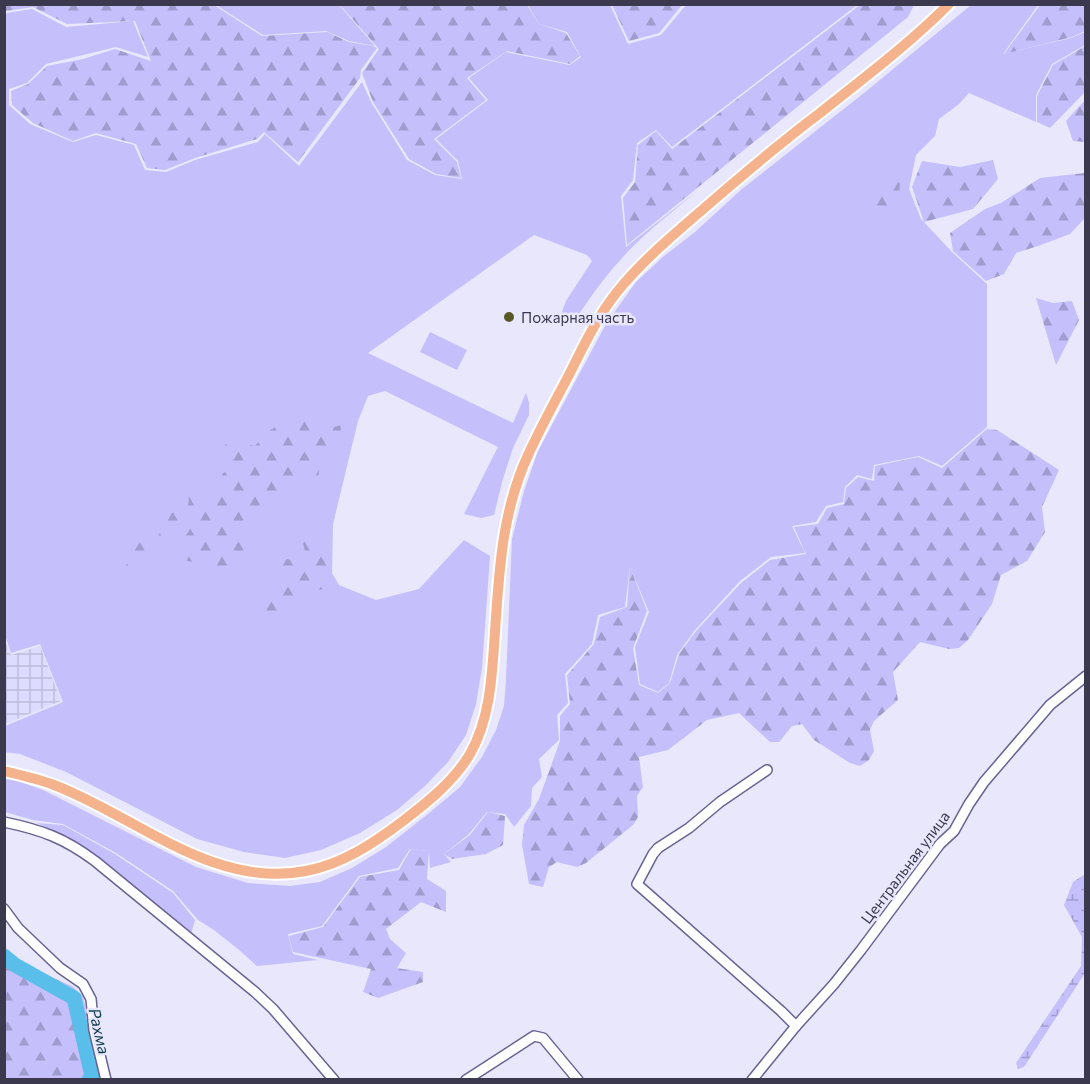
<svg xmlns="http://www.w3.org/2000/svg" width="1090" height="1084" viewBox="0 0 1090 1084" font-family="Commissioner,sans-serif">
<defs>
<pattern id="industrial-grid" width="8" height="8" patternUnits="userSpaceOnUse" patternTransform="scale(1.5)"><rect width="8" height="8" fill="#dddbff"/><path d="M0 4h8M4 0v8" fill="none" stroke="#bfbddc"/></pattern>
<pattern id="forest-firs" width="22" height="20" patternUnits="userSpaceOnUse" patternTransform="scale(1.5)"><rect width="22" height="20" fill="#c5bffc"/><path d="M5 1l3.5 6h-7zM16 11l3.5 6h-7z" fill="#a19cce"/></pattern>
<pattern id="wetland-marsh" width="20" height="14" patternUnits="userSpaceOnUse" patternTransform="scale(1.5)"><rect width="20" height="14" fill="#c5bffc"/><path d="M1 5h8M5 5V1M11 12h8M15 12V8" fill="none" stroke="#a19cce"/></pattern>
</defs>
<rect width="100%" height="100%" fill="#e8e7fc"/>
<polygon fill="url(#industrial-grid)" points="4,639 11,655 40,646 61,701 5,724"/>
<g fill="#c5bffc">
<polygon points="216,5 339,5 375,46 349,41 326,31 263,35"/>
<path d="M528 5H610L628 44 661 35 686 5H857L672 147 656 130 637 143 633 180 621 196 626 247 697 191C680 206 661 220 644 236 618 259 593 292 574 322L560 317 566 301 592 261 587 255 534 235 368 353 513 423 526 393 529 402V415L513 448 502 482 494 515 481 518 464 514 498 447 385 391 368 396 358 421 333 524 332 573 339 585 376 600 419 589 464 540 490 556 482 668 476 704 466 735 448 762 425 786 397 810 360 833 321 850 285 858 244 852 197 839 66 772 20 754 4 752 5 726 63 702 40 644 11 653 5 635 4 17 7 13 32 9 66 27 133 21 148 57 116 47 46 64 27 83 9 89V105L30 124 73 142 96 135 134 145 145 170 166 172 195 160 258 142 265 134 299 166 362 82 371 102 407 160 435 175 462 179 458 161 436 139 488 100 469 78 506 52 570 65 581 57 567 32 539 24Z"/>
<polygon points="971,5 1038,5 1003,54 1071,38 1085,32 1085,45 1052,64 1036,95 1036,122 969,93 959,104 939,119 935,136 916,155 909,189 921,219 952,252 987,284 987,427 942,466 919,456 874,465 872,479 857,475 845,487 843,502 826,506 816,522 792,526 805,553 771,557 740,581 695,630 677,655 669,683 658,692 640,684 635,647 649,612 630,567 625,607 598,615 592,644 565,674 568,703 557,715 559,740 539,759 542,777 532,788 531,806 514,827 505,814 487,812 469,834 444,854 451,862 430,868 429,851 410,849 398,868 359,876 322,926 288,934 293,954 318,960 257,966 239,950 214,930 198,920 173,891 116,853 63,824 33,820 5,812 4,776 43,790 196,867 248,883 290,886 320,882 352,868 386,847 428,814 460,787 482,757 496,730 504,706 506,679 512,539 524,491 538,451 606,324 636,282 664,256 695,232 742,189 864,93"/>
<polygon points="430,332 467,350 457,370 420,352"/>
<polygon points="37,823 63,825 115,854 173,893 195,920 191,934 114,869 85,847"/>
</g>
<g fill="url(#forest-firs)">
<polygon points="5,4 214,5 262,36 327,32 349,42 373,46 377,48 361,70 360,78 298,162 264,132 257,139 195,158 165,170 147,168 136,144 96,133 73,141 33,123 12,105 11,91 28,84 47,66 83,59 115,49 151,61 135,21 67,24 33,7 6,11 5,13"/>
<polygon points="340,5 527,5 539,24 566,33 580,56 570,64 507,51 467,78 486,100 434,139 457,162 461,178 436,174 409,159 373,102 362,73 379,49"/>
<polygon points="612,5 682,5 659,33 629,41"/>
<polygon points="860,5 914,5 908,17 627,245 623,198 635,182 638,145 656,131 672,149"/>
<polygon points="1040,5 1085,5 1085,31 1072,37 1004,54"/>
<polygon points="1085,46 1085,92 1050,128 1037,122 1037,96 1053,65"/>
<polygon points="1085,100 1085,142 1073,141 1066,121"/>
<polygon points="993,160 998,179 973,209 924,222 912,187 922,161 960,167"/>
<polygon points="1085,173 1085,218 1070,234 1038,246 1016,253 1004,274 986,281 953,251 950,233 985,209 1001,203 1040,178"/>
<polygon points="900,182 898,209 870,217 865,195 882,183"/>
<polygon points="1036,298 1053,303 1072,301 1079,320 1056,365"/>
<polygon points="313,418 322,431 341,425 340,446 322,450 318,479 324,491 322,494 313,493 311,487 314,479 298,469 275,500 235,526 246,536 256,541 244,556 226,554 235,565 231,577 226,578 213,567 176,558 179,548 195,520 187,512 189,499 186,493 192,488 203,510 223,473 229,470 241,478 241,467 230,461 225,445 230,440 255,446 267,432 289,419"/>
<polygon points="987,429 997,430 1059,470 1042,507 1045,532 1027,561 1001,575 992,604 968,640 959,648 949,649 920,642 893,672 898,700 874,721 870,730 874,751 869,760 860,766 850,763 814,740 802,724 792,726 779,742 770,742 739,713 707,720 668,750 639,757 643,787 637,796 638,817 633,825 586,863 577,867 557,862 549,867 543,887 529,884 522,845 524,825 539,799 560,741 560,716 570,704 567,675 594,644 600,617 627,607 630,567 647,611 633,648 639,685 658,693 670,683 679,654 696,631 740,584 770,560 806,554 794,527 818,524 827,508 844,504 846,488 858,477 874,481 875,466 918,457 942,468"/>
<polygon points="175,511 185,526 170,544 158,536 172,513"/>
<path d="M303 532H309L316 537 313 551C329 556 332 576 325 589L309 591 305 587 290 601 289 607 283 613 268 617 263 615 262 610 275 599V593L278 589V574L286 559 297 561 305 551 301 537Z"/>
<polygon points="141,540 145,541 151,549 151,555 139,564 135,571 127,573 125,567"/>
<polygon points="488,812 505,816 503,845 486,854 452,859 444,854 470,835"/>
<polygon points="411,849 429,851 427,879 446,891 446,912 421,902 386,929 390,939 406,953 397,968 423,972 423,982 378,998 363,992 371,969 293,952 289,936 323,927 360,877 399,870"/>
<polygon points="4,949 18,963 72,986 83,996 100,1079 5,1079"/>
</g>
<polygon fill="url(#wetland-marsh)" points="1085,874 1085,973 1024,1067 1018,1069 1016,1063 1081,966 1082,937 1064,905 1073,882"/>
<g fill="none" stroke-linecap="round" stroke-linejoin="round">
<polyline stroke="#59bee9" stroke-width="15" points="4,956 15,965 74,998 92,1076 89,1080"/>
<defs>
<g id="minor">
<polyline points="767,770 720,802 689,828 658,848 653,854 637,884 781,1011 796,1026"/>
<path d="M4 822C42 830 64 838 95 861L255 992 273 1009 334 1080"/>
<polyline points="4,909 18,928 60,968 83,984 91,999 94,1030 106,1080"/>
<polyline points="466,1080 534,1036 543,1038 578,1080"/>
<polyline points="752,1080 796,1026 834,984 861,950 940,844 954,831 969,804 984,782 1050,705 1086,676"/>
</g>
<path id="major" d="M4 771C21 775 38 779 54 785 136 816 212 889 306 871 343 864 374 843 403 821 428 802 454 781 470 754 491 717 492 673 495 632 499 571 502 510 529 453 541 427 555 401 569 375 583 347 597 317 617 292 641 262 672 236 701 211 740 177 779 144 820 113 864 78 909 44 949 4"/>
</defs>
<use href="#minor" stroke="#686391" stroke-width="12"/>
<use href="#major" stroke="#fff" stroke-width="14"/>
<use href="#minor" stroke="#fff" stroke-width="9"/>
<use href="#major" stroke="#f5b38d" stroke-width="10"/>
</g>
<circle fill="#5a5926" stroke="#e8e7fc" stroke-width="2" cx="509" cy="317" r="6"/>
<g text-anchor="middle" dominant-baseline="central" stroke-width="5" stroke-linejoin="round" paint-order="stroke">
<g font-size="15" fill="#3b394e" stroke="#e8e7fc" text-anchor="start">
<text x="521" y="317">Пожарная часть</text>
</g>
<g font-size="15" fill="#3b394e" stroke="#e8e7fc">
<text transform="translate(905 867) rotate(-53)">Центральная улица</text>
</g>
<g font-size="16" font-style="italic" fill="#103e4f" stroke="#e8e7fc">
<text transform="translate(100 1031) rotate(77)">Рахма</text>
</g>
</g>
<rect width="1090" height="1084" fill="none" stroke="#3b394e" stroke-width="12"/>
</svg>
